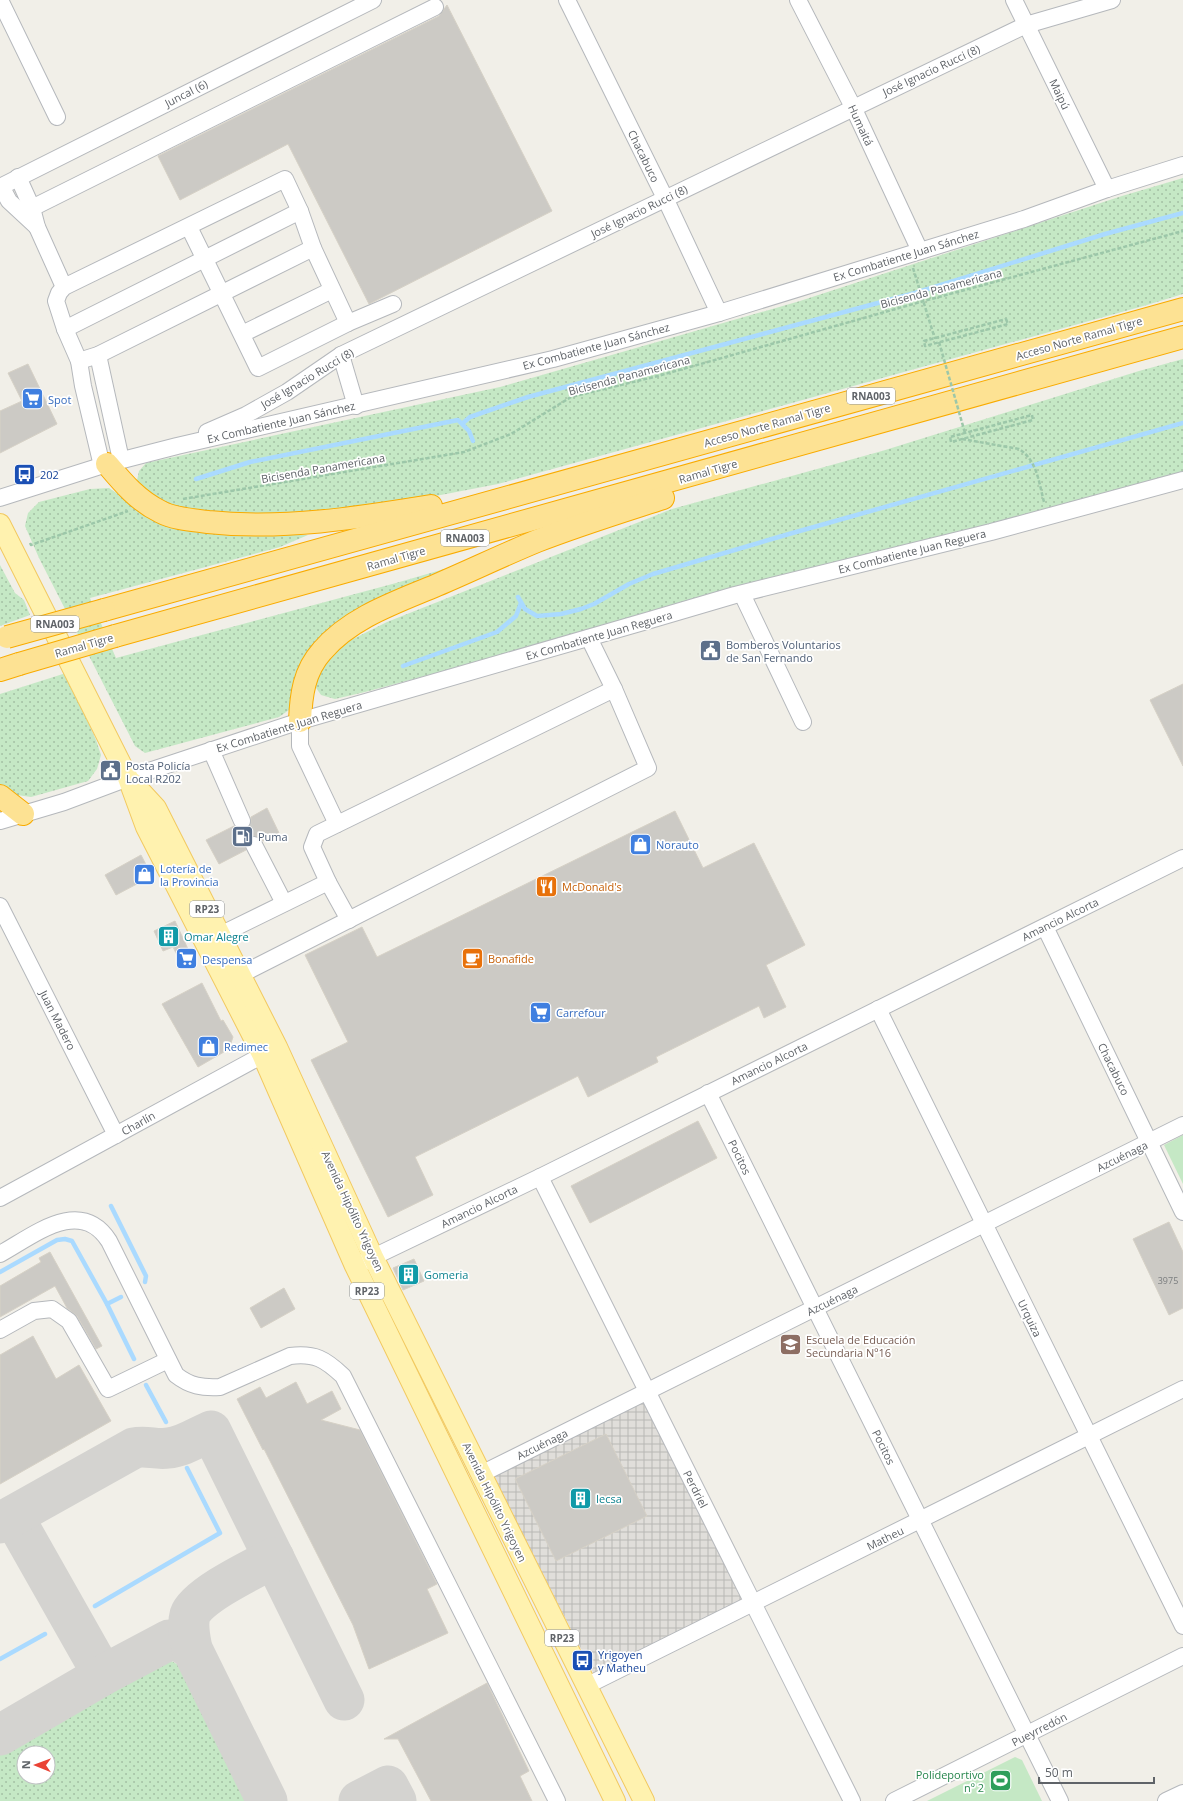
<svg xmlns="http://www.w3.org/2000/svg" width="1183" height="1801" viewBox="0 0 1183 1801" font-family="'Open Sans',sans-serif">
<defs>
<pattern id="industrial-grid" width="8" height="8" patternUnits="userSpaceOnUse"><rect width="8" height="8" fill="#e0deda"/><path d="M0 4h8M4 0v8" fill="none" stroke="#b9b8b5"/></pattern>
<pattern id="grass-dots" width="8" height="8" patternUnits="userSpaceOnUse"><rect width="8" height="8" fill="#c5e8c5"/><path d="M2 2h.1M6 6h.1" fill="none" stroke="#a3c0a4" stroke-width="1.8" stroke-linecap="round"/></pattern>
</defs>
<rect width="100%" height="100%" fill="#f1efe8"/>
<polygon fill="url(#industrial-grid)" points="644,1400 746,1600 594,1674 492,1476"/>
<g fill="url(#grass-dots)" fill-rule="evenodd">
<polygon points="1183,178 1183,294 1147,305 498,484 399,503 267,519 163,509 136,485 139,471 146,463 500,387 800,301 1122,196"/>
<polygon points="1183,359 1183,473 365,692 335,699 321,695 314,685 319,671 339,646 387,622 672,509 882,451 1139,371"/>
<polygon points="109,488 130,502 273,535 308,535 280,547 90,598 116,658 396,583 510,550 319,642 301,662 289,710 279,717 145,753 135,746 39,558 25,526 28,513 39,502 90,489"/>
<polygon points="0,565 15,593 24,600 30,615 0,626"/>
<polygon points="66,673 96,740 101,755 97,769 88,781 31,797 10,794 0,786 0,694"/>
<path d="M170 1660 185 1669 250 1801H0V1754L161 1662ZM24 1753H48V1777H24Z"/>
</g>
<g fill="#c5e8c5">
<polygon points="1183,1135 1183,1184 1164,1145"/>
<polygon points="1015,1757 1022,1760 1042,1801 927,1801"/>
</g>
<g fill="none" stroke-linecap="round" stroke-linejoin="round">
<g stroke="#aadaff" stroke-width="4.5">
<polyline points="463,423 470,417 528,397 915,293 1105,234 1183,213"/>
<polyline points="196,479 250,462 458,420 469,431 473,441"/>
<polyline points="518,597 525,609 537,616 561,614 581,609 594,604 629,584 653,574 789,534 1183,423"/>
<polyline points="403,666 497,632 516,616 521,603"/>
<polyline points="111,1206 146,1276 145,1282"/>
<polyline points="0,1272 57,1240 65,1239 72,1241 107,1304 134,1359"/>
<polyline points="107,1304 121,1297"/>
<polyline points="146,1385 166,1422"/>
<polyline points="95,1606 220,1533 187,1468"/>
<polyline points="0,1659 45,1634"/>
</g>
<g stroke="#d4d3d0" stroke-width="41">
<polyline points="13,1516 103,1675"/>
<path d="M0 1523 134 1448C146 1445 156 1450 168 1448 183 1447 197 1437 211 1431L344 1700"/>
<polyline points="0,1735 103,1675 169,1640 177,1640 192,1649"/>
<path d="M267 1801 192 1649C190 1638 187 1626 190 1615 196 1596 255 1568 274 1558"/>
<polyline points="359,1801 388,1786 396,1801"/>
</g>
</g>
<g fill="#cccac5" stroke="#d6d1c6">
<polygon points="447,5 552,211 369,304 288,144 180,200 158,156 439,16"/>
<polygon points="28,364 57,424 0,453 0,411 22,401 8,373"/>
<polygon points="1183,684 1183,766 1150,700"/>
<polygon points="267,808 279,833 263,841 259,837 250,836 246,840 246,850 219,864 206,840 234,826 241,830 246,830 251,822 251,817"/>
<polygon points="675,811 703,868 754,843 805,945 766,965 786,1007 764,1018 759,1006 656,1057 658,1062 588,1097 578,1076 415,1157 433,1195 388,1217 311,1060 348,1042 305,955 362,927 377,957"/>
<polygon points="141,855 152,876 116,895 105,875"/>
<polygon points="175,921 194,962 183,967 173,947 163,951 154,931"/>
<polygon points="202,983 221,1021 223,1020 233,1037 229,1049 198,1067 162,1004"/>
<polygon points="698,1121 717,1158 590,1223 571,1186"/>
<polygon points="1169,1222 1183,1252 1183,1308 1169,1315 1133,1239"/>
<polygon points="50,1252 102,1346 96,1349 77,1316 67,1308 55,1286 0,1317 0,1286 41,1262 39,1258"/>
<polygon points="414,1259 424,1281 403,1290 393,1268"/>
<polygon points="284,1288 295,1309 261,1328 250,1308"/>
<polygon points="33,1336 56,1379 79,1365 111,1421 0,1484 0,1355"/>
<polygon points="296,1382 307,1404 332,1391 341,1409 321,1420 360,1430 437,1584 427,1589 448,1633 369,1669 353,1625 264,1449 263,1450 237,1399 260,1387 266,1398"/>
<polygon points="606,1434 647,1516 556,1561 515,1479"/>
<polygon points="487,1683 529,1771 520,1776 532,1801 431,1801 398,1739 384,1739"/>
</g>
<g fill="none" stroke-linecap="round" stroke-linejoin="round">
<polyline stroke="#ccccc8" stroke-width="16" stroke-dasharray="16 8" stroke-linecap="butt" points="242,821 254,845"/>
<defs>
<g id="minor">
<polyline points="0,0 57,117"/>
<polyline points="567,0 665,198 719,313"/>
<polyline points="798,0 853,107 920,251"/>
<polyline points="1014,0 1107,189"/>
<polyline points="18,177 32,208 37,227 64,287"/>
<polyline points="1,186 9,201 37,227"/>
<polyline points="0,187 373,0"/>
<polyline points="32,208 435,7"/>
<polyline points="189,227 258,368 348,323 393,304"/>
<polyline points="65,329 300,211"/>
<polyline points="242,334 332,290"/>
<polyline points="98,355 121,460"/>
<polyline points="341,355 356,406"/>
<polyline points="79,361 98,355 313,248"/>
<polyline points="207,432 246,415 287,392 341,355 1026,25 1112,0"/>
<polyline points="102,466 83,386 79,361 65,329 56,301 59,293 64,287 285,179 300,211 313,248 348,323"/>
<polyline points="0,498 107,464 177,446 553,359 719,313 1024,219 1107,189 1183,165"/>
<polyline points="742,594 803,722"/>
<polyline points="589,638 614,689"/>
<polyline points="300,721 300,746 337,824"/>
<polyline points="211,750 242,821"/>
<polyline points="0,821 64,802 128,778 300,721 650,620 735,595 991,532 1183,480"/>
<polyline points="254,845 284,903"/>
<polyline points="328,882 349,920"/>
<polyline points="0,906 116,1135"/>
<polyline points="1045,927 1183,1212"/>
<polyline points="220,935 328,882 312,847 317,834 614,689 648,768 240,975"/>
<polyline points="878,1009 1183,1626"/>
<polyline points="708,1093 1060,1801"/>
<polyline points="540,1177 852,1801"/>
<polyline points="0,1198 272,1050"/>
<path d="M0 1254C33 1236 80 1196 109 1241L176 1375C190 1386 202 1388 220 1387L290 1356C315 1353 325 1359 343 1376L557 1801"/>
<polyline points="363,1262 540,1177 1183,858"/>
<polyline points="0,1330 34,1311 52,1309 69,1321 108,1389 168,1360"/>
<polyline points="481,1474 1183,1125"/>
<polyline points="586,1686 1183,1389"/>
<polyline points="894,1801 1183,1656"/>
<polyline points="1166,1801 1183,1793"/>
</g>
<g id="major">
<polyline points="0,524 128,778 146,827 262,1054 355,1266 615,1801"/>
<polyline points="133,783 156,808 277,1047 373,1257 644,1801"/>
</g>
<g id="highway">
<path d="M107 464C123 483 138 501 161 512 174 519 194 520 208 522 283 530 357 518 431 506"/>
<polyline points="104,610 1183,309"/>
<polyline points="115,636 1183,337"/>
<polyline points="0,670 19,664"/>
<path d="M300 721C301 695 304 671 322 651 351 617 397 602 437 585 470 571 503 555 537 541 578 525 620 512 663 498"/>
<polyline points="0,796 23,814"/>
</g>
</defs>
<use href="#minor" stroke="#b5b8bc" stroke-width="18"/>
<use href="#major" stroke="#f2c960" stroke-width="22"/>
<use href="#highway" stroke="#f9ab00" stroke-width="24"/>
<g stroke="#9cc7a9" stroke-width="2.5" stroke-dasharray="4 2" stroke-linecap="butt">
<polyline points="913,268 935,339"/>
<polygon points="1006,319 1008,324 925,346 924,341"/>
<polygon points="1032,415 1033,420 951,442 950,437"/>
<path d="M962 439 1019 449C1037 460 1039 483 1044 502"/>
<polyline points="183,499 464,452 511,434 571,397 658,376 924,301 1183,231"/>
<polyline points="30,543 31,545 128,511"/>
</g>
<use href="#minor" stroke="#fff" stroke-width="16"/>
<use href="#major" stroke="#fff2af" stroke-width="20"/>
<use href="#highway" stroke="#fde293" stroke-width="22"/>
<defs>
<g id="highway-bridge">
<polyline points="7,637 104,610"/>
<polyline points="19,664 115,636"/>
</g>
</defs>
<use href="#highway-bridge" stroke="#f9ab00" stroke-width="24" stroke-linecap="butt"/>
<polyline stroke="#9cc7a9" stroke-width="2.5" stroke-dasharray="4 2" stroke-linecap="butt" points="939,342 965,433"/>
<use href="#highway-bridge" stroke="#fde293" stroke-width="22"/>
</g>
<defs>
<symbol id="supermarket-square" viewBox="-11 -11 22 22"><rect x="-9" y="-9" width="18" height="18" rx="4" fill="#3f7fe0" stroke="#fff"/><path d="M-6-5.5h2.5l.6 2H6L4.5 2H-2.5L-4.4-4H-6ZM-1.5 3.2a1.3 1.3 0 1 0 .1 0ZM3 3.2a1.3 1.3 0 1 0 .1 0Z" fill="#fff"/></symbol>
<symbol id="bus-square" viewBox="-11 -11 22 22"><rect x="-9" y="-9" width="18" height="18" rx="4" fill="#1a4fb4" stroke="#fff"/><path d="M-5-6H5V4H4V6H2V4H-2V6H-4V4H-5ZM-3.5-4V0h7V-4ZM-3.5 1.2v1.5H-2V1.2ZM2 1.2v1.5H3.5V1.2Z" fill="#fff"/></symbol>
<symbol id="civic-square" viewBox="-11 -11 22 22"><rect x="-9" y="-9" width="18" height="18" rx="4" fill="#5c6f8a" stroke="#fff"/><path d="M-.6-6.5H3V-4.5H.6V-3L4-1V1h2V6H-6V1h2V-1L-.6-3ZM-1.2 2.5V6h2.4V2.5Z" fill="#fff"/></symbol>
<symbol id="fuel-square" viewBox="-11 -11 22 22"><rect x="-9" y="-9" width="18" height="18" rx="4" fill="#5c6f8a" stroke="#fff"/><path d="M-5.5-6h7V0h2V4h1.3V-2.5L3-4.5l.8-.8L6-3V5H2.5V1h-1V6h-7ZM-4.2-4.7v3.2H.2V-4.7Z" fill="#fff"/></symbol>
<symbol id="shop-square" viewBox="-11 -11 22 22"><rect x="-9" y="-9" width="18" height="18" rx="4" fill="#3f7fe0" stroke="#fff"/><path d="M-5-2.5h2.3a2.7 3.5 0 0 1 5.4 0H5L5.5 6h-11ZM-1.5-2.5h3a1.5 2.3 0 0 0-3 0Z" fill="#fff"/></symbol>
<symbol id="restaurant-square" viewBox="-11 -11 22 22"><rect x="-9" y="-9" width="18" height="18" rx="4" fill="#e8710a" stroke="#fff"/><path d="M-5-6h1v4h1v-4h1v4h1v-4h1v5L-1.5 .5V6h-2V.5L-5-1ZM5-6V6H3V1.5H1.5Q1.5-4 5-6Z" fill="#fff"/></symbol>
<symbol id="building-square" viewBox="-11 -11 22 22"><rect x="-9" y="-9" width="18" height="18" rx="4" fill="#0f9aa8" stroke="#fff"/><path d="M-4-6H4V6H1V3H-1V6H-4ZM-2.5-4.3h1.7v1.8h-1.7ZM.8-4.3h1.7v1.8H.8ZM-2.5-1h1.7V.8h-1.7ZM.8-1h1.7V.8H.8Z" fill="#fff"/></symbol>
<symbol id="cafe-square" viewBox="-11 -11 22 22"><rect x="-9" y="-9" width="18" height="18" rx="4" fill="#e8710a" stroke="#fff"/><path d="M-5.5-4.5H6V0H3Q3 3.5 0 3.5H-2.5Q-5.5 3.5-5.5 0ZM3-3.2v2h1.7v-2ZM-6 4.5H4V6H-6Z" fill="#fff"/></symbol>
<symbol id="school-square" viewBox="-11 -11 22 22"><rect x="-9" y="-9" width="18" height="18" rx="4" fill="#8d6e63" stroke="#fff"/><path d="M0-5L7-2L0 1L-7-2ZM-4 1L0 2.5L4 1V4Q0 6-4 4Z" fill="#fff"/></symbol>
<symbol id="stadium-square" viewBox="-11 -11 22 22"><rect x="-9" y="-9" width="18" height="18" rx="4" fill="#2e9e5b" stroke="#fff"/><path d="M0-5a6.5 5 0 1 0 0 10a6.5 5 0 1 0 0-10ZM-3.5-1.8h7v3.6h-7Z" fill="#fff"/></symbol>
</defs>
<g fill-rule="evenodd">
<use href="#supermarket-square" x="20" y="386" width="25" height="25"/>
<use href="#bus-square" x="12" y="462" width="25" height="25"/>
<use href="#civic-square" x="698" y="638" width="25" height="25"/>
<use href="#civic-square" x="98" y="758" width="25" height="25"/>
<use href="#fuel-square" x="230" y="824" width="25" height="25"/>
<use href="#shop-square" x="628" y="832" width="25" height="25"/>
<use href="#shop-square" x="132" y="862" width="25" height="25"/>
<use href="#restaurant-square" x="534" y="874" width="25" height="25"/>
<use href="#building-square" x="156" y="924" width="25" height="25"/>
<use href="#cafe-square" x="460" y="946" width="25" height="25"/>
<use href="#supermarket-square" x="174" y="946" width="25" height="25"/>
<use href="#supermarket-square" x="528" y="1000" width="25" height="25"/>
<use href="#shop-square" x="196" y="1034" width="25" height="25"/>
<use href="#building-square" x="396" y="1262" width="25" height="25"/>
<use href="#school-square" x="778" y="1332" width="25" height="25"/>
<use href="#building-square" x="568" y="1486" width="25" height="25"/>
<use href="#bus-square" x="570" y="1648" width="25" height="25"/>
<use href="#stadium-square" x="988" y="1768" width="25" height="25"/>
</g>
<g text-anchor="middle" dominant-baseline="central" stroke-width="3.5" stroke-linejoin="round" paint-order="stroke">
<g font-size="9" fill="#7a7d7f">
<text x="1168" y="1280">3975</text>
</g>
<g fill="#fff" stroke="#8f9295" stroke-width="1">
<rect x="847" y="388" width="48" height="16" rx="3"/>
<rect x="441" y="530" width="48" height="16" rx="3"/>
<rect x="31" y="616" width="48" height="16" rx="3"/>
<rect x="190" y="901" width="34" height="16" rx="3"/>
<rect x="350" y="1283" width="34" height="16" rx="3"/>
<rect x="545" y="1630" width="34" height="16" rx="3"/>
</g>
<g font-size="10" font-weight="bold" fill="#5f6368">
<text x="871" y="396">RNA003</text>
<text x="465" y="538">RNA003</text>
<text x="55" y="624">RNA003</text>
<text x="207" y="909">RP23</text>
<text x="367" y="1291">RP23</text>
<text x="562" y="1638">RP23</text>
</g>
<g font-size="11" fill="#5f6368" stroke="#fff">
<text transform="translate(931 70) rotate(-25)">José Ignacio Rucci (8)</text>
<text transform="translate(186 93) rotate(-27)">Juncal (6)</text>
<text transform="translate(1060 94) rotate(64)">Maipú</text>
<text transform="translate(861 125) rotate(65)">Humaitá</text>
<text transform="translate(644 156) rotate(64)">Chacabuco</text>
<text transform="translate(639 211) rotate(-26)">José Ignacio Rucci (8)</text>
<text transform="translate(906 255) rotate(-17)">Ex Combatiente Juan Sánchez</text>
<text transform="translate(941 288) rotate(-15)">Bicisenda Panamericana</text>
<text transform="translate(1079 338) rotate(-16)">Acceso Norte Ramal Tigre</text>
<text transform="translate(596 346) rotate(-15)">Ex Combatiente Juan Sánchez</text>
<text transform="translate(629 375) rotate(-15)">Bicisenda Panamericana</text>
<text transform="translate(307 378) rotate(-31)">José Ignacio Rucci (8)</text>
<text transform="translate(281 422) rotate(-13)">Ex Combatiente Juan Sánchez</text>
<text transform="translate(767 425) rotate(-16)">Acceso Norte Ramal Tigre</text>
<text transform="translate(323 468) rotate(-10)">Bicisenda Panamericana</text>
<text transform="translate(708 471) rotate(-16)">Ramal Tigre</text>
<text transform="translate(912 551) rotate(-14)">Ex Combatiente Juan Reguera</text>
<text transform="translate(396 558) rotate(-16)">Ramal Tigre</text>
<text transform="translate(599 635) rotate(-16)">Ex Combatiente Juan Reguera</text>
<text transform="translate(84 645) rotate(-16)">Ramal Tigre</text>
<text transform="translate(289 726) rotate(-17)">Ex Combatiente Juan Reguera</text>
<text transform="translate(1060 919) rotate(-26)">Amancio Alcorta</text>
<text transform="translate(58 1020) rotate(63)">Juan Madero</text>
<text transform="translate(769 1063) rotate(-26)">Amancio Alcorta</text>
<text transform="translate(1114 1069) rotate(64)">Chacabuco</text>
<text transform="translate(138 1123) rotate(-29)">Charlín</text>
<text transform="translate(1122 1156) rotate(-26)">Azcuénaga</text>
<text transform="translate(740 1157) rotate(64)">Pocitos</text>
<text transform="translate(479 1206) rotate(-26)">Amancio Alcorta</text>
<text transform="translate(353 1211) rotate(65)">Avenida Hipólito Yrigoyen</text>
<text transform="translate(832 1300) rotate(-26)">Azcuénaga</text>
<text transform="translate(1030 1318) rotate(64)">Urquiza</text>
<text transform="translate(542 1444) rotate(-26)">Azcuénaga</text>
<text transform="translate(884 1447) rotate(64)">Pocitos</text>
<text transform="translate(696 1489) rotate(63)">Perdriel</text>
<text transform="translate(495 1502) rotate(64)">Avenida Hipólito Yrigoyen</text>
<text transform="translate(885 1538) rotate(-26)">Matheu</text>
<text transform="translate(1039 1729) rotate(-27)">Pueyrredón</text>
</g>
<g font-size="11" fill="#366cbe" stroke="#fff" text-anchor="start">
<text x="48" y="399">Spot</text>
<text x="656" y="844">Norauto</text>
<text x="160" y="868">Lotería de<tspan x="160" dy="13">la Provincia</tspan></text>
<text x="202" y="959">Despensa</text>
<text x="556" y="1012">Carrefour</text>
<text x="224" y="1046">Redimec</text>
</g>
<g font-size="11" fill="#164399" stroke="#fff" text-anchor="start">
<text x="40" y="474">202</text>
<text x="598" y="1654">Yrigoyen<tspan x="598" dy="13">y Matheu</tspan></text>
</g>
<g font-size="11" fill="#4e5e75" stroke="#fff" text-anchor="start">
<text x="726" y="644">Bomberos Voluntarios<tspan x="726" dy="13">de San Fernando</tspan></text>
<text x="126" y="765">Posta Policía<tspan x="126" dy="13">Local R202</tspan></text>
<text x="258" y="836">Puma</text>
</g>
<g font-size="11" fill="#c56008" stroke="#fff" text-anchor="start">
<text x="562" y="886">McDonald's</text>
<text x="488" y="958">Bonafide</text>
</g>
<g font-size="11" fill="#0d838f" stroke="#fff" text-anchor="start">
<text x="184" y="936">Omar Alegre</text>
<text x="424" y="1274">Gomeria</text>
<text x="596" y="1498">Iecsa</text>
</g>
<g font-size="11" fill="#785e54" stroke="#fff" text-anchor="start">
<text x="806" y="1339">Escuela de Educación<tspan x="806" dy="13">Secundaria Nº16</tspan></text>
</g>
<g font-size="11" fill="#27864d" stroke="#fff" text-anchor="end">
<text x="984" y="1774">Polideportivo<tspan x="984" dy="13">nº 2</tspan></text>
</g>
</g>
<g transform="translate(36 1765) rotate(271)"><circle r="19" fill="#ffffff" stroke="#bfc1c3"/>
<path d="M0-3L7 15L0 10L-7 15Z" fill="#ea4335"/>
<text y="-6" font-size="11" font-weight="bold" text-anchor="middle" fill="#5f6368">N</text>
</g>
<path d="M1039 1777v6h115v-6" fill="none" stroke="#5f6368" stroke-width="2"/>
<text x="1045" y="1777" font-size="12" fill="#5f6368" stroke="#ffffff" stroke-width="3" paint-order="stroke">50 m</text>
</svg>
